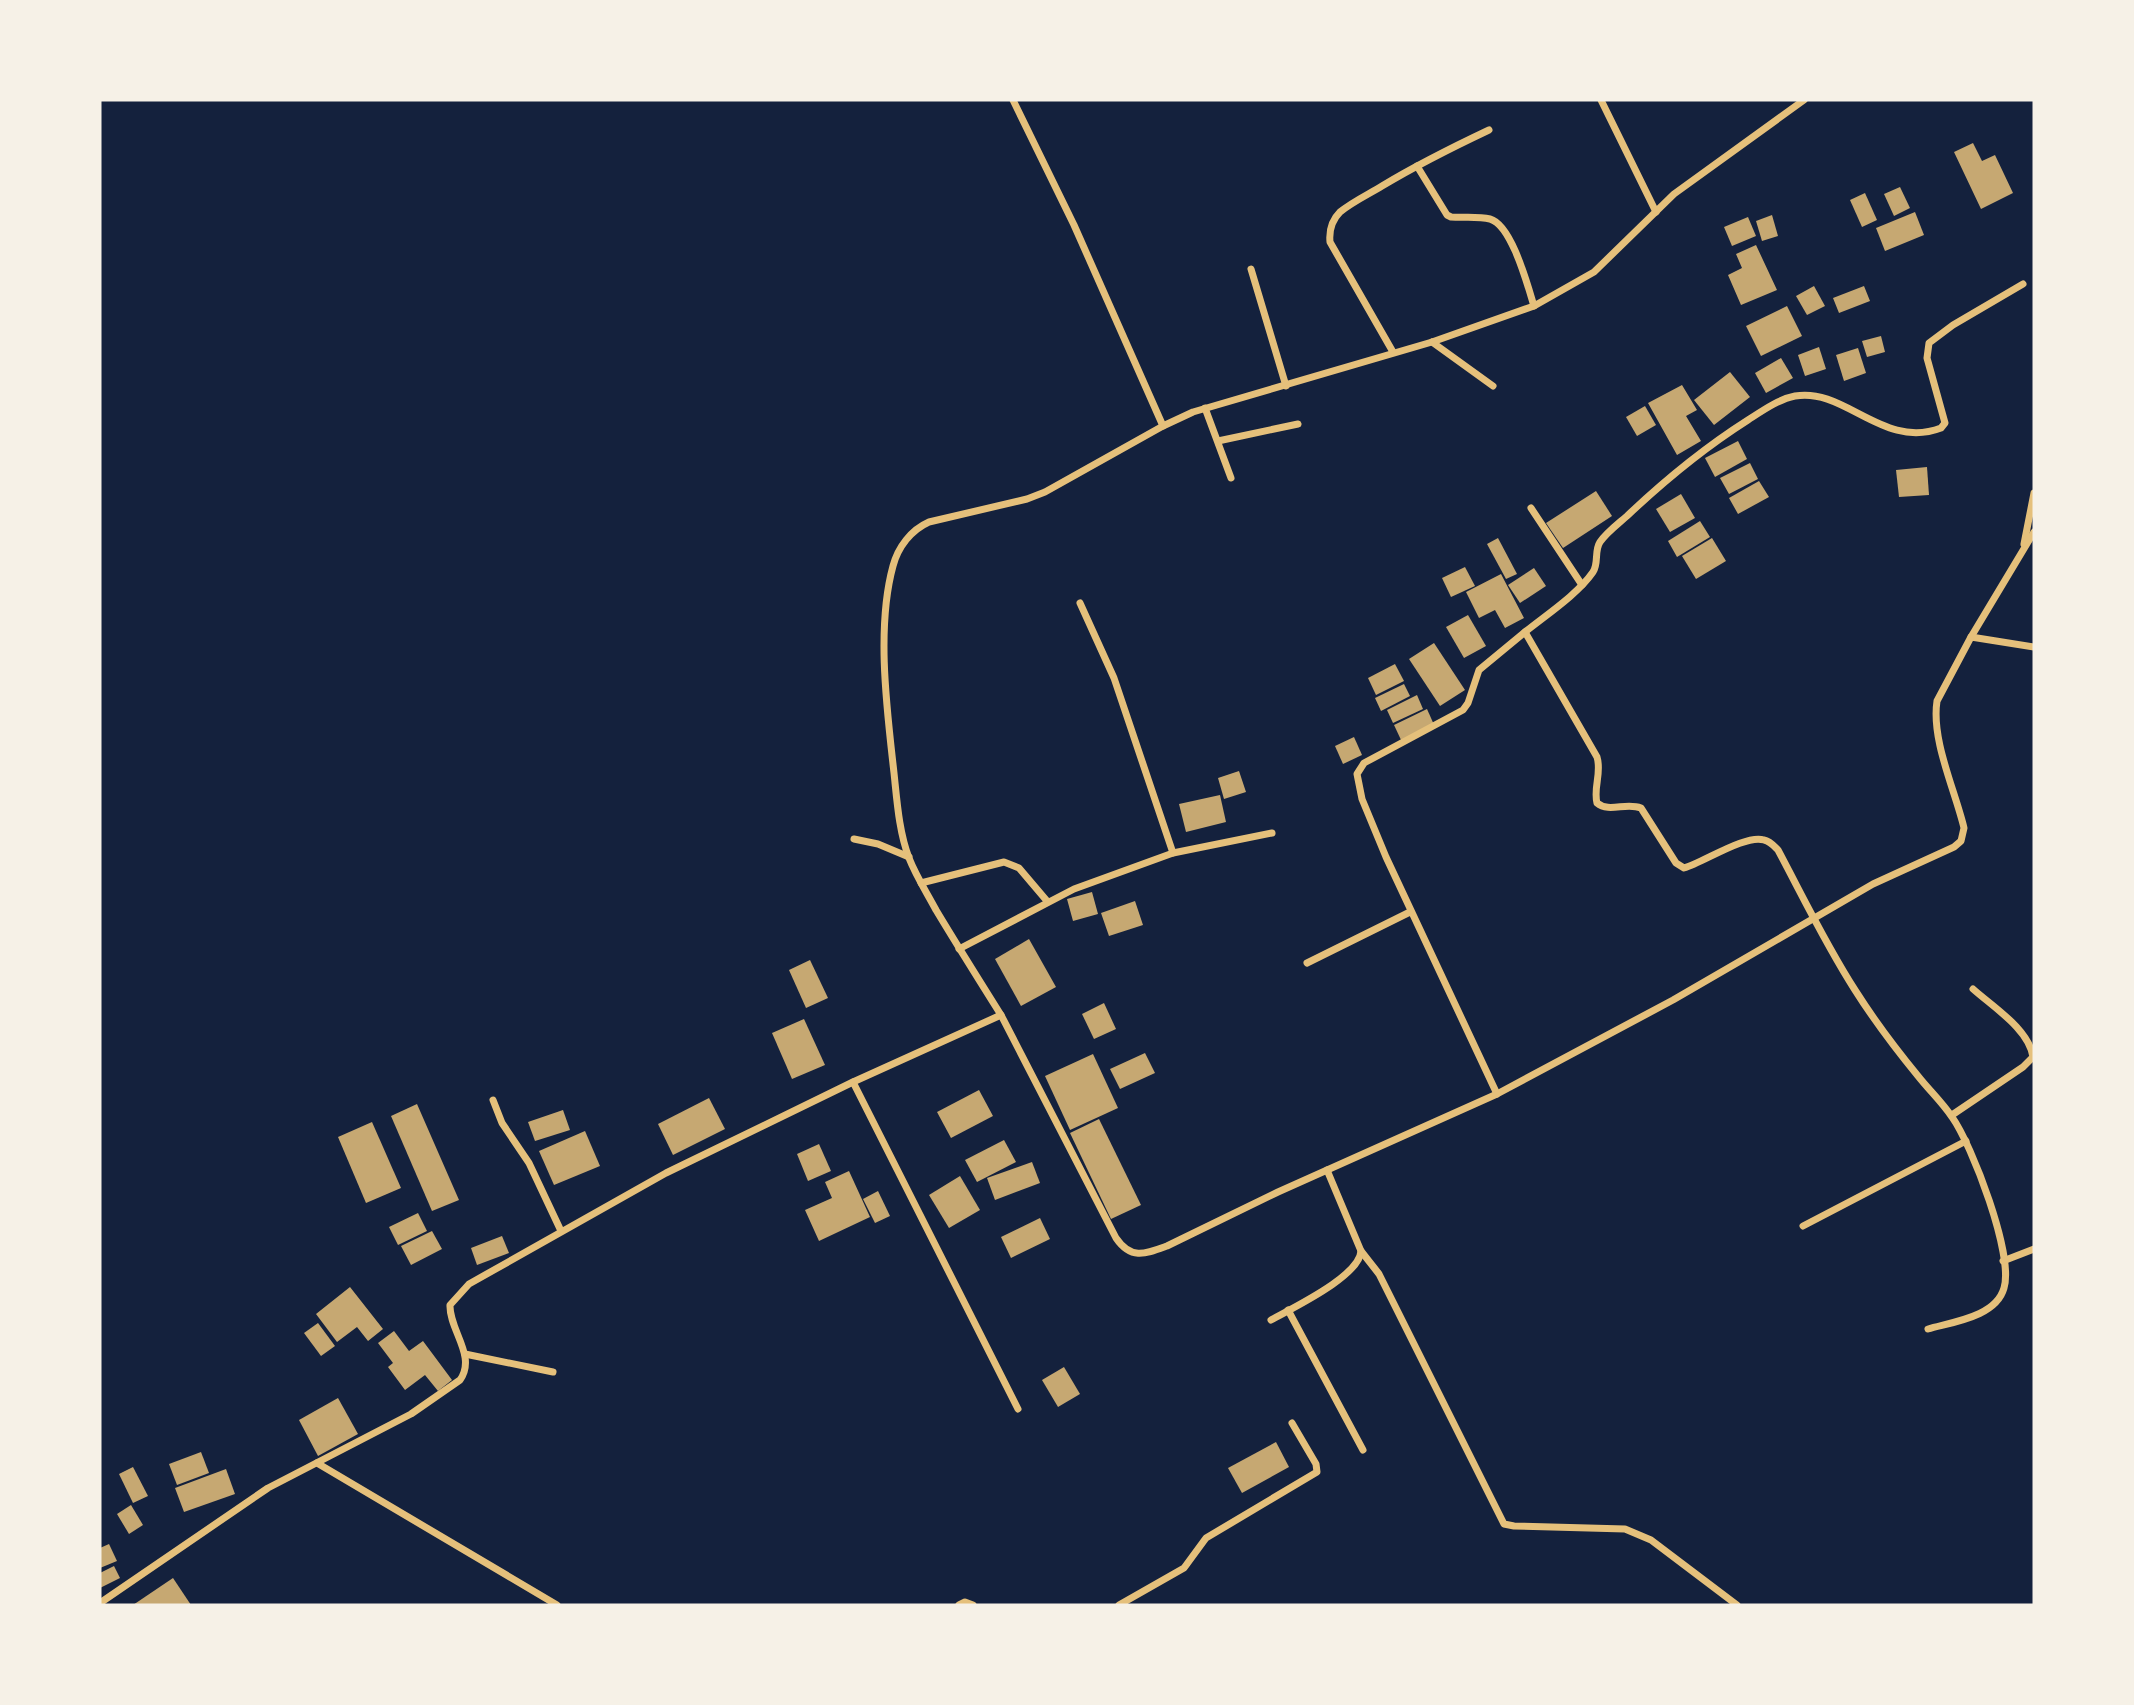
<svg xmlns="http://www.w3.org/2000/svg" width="2134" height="1705" viewBox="0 0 2134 1705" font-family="'Alegreya Sans',sans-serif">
<rect width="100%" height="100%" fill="#14213d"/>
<g fill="#c6a872">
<polygon points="1973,143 1982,161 1995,155 2013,193 1981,209 1954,152"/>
<polygon points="1900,187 1910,208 1894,216 1884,194"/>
<polygon points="1865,193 1877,220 1862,227 1850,200"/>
<polygon points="1915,212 1924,235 1885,251 1876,228"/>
<polygon points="1772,215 1778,236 1762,241 1756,221"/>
<polygon points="1748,217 1756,236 1732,246 1724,227"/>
<polygon points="1756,245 1777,290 1741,305 1728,275 1742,268 1736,254"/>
<polygon points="1814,286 1825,306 1807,315 1796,296"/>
<polygon points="1864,286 1870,301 1839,313 1833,298"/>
<polygon points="1787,306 1802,336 1761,356 1746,326"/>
<polygon points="1881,336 1885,352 1867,357 1862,341"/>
<polygon points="1819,347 1826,369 1805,376 1798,355"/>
<polygon points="1858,348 1866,373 1844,381 1836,355"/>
<polygon points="1781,358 1793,378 1766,393 1755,373"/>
<polygon points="1730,372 1750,397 1714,425 1694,400"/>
<polygon points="1682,385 1697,410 1686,416 1701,441 1677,455 1648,403"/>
<polygon points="1645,406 1656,425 1637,436 1626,417"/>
<polygon points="1738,441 1747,459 1715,477 1705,458"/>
<polygon points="1750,463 1758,479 1729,494 1720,478"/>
<polygon points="1927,467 1929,495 1899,497 1896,470"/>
<polygon points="1759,481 1769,497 1738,514 1729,498"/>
<polygon points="1596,491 1612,516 1563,548 1546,523"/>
<polygon points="1681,494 1695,518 1670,532 1656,509"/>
<polygon points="1700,521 1710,537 1677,557 1668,541"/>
<polygon points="1498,538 1517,574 1506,579 1487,544"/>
<polygon points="1712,538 1726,561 1696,579 1682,556"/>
<polygon points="1465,567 1475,586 1451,597 1442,578"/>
<polygon points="1534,568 1546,586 1520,603 1508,585"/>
<polygon points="1501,574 1524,618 1505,628 1495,610 1479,618 1466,592"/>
<polygon points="1468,615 1486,646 1464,658 1446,627"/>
<polygon points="1434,643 1465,690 1440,706 1409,659"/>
<polygon points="1395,664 1404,681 1376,695 1368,678"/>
<polygon points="1404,684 1410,696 1381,711 1375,698"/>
<polygon points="1417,695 1423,709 1393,723 1387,710"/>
<polygon points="1427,709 1435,727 1402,742 1394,725"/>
<polygon points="1354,737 1362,755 1343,764 1335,746"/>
<polygon points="1239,771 1246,792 1224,799 1218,778"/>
<polygon points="1220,795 1226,822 1186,832 1179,804"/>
<polygon points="1092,892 1098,914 1073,921 1067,899"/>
<polygon points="1135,901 1143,925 1109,936 1101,913"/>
<polygon points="1029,939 1056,987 1021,1006 995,959"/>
<polygon points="810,960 828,998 806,1008 789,970"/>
<polygon points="1104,1003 1116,1029 1094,1039 1082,1014"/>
<polygon points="804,1019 825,1065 792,1079 772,1033"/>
<polygon points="1145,1053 1155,1073 1120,1089 1110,1069"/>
<polygon points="1093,1054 1118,1108 1070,1130 1045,1076"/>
<polygon points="979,1090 993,1116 951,1138 937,1112"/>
<polygon points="709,1098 725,1129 673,1155 658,1124"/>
<polygon points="417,1104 459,1200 432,1211 391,1116"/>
<polygon points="563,1110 570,1130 535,1141 528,1122"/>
<polygon points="1099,1119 1141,1205 1111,1219 1070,1133"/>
<polygon points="372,1122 401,1188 366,1203 338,1137"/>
<polygon points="585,1131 600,1166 554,1185 539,1151"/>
<polygon points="1004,1140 1016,1162 977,1182 965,1160"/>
<polygon points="819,1144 831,1171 808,1181 797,1154"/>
<polygon points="1032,1162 1040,1183 995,1200 987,1178"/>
<polygon points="849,1171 870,1217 819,1241 805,1210 832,1198 825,1182"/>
<polygon points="960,1176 980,1210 949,1228 929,1195"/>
<polygon points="878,1191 890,1216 875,1223 863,1199"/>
<polygon points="418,1213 427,1231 398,1245 389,1227"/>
<polygon points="1040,1218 1050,1239 1011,1258 1001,1237"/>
<polygon points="432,1231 442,1249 411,1265 401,1246"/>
<polygon points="502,1236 509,1253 477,1265 471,1248"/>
<polygon points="350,1287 383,1329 368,1341 357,1327 337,1342 316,1314"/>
<polygon points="318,1323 335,1346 321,1356 304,1333"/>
<polygon points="394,1331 409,1351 423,1341 452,1380 438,1391 425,1375 405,1390 388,1367 393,1363 378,1343"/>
<polygon points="1064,1367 1080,1394 1058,1407 1042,1380"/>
<polygon points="338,1398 358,1434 318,1456 299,1420"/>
<polygon points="1276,1442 1289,1467 1242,1493 1228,1468"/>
<polygon points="201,1452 209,1473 177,1485 169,1464"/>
<polygon points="133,1467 148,1496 133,1503 119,1474"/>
<polygon points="226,1469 235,1494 184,1512 175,1488"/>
<polygon points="131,1505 143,1525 129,1534 117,1514"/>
<polygon points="109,1544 117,1561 100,1568 100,1548"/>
<polygon points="114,1566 120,1578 100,1588 100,1573"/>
<polygon points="173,1578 191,1605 133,1605"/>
</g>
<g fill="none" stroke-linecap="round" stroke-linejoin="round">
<g stroke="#e5c07b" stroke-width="7">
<polyline points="1013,100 1074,225 1163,426"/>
<polyline points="1601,100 1656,212"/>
<path d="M1417 166 1447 215 1451 217C1463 218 1478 216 1490 219 1512 225 1528 287 1534 306"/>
<polyline points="1251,269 1286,386"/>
<polyline points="1432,342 1493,386"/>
<path d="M1393 352 1330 242C1329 231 1332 220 1340 212 1352 202 1369 194 1382 186 1417 165 1453 147 1489 130"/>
<polyline points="1205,408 1231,478"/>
<polyline points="1218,441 1298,424"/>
<polyline points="1531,508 1582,585"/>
<polyline points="2024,544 2034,493"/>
<polyline points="1080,603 1114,678 1173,853"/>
<path d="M1525 632C1546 615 1578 594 1593 572 1599 563 1594 551 1600 542 1607 532 1618 524 1627 516 1665 480 1704 448 1748 420 1762 411 1779 399 1795 396 1845 387 1883 450 1941 428L1945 423 1927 358 1929 343 1953 325 2023 284"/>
<polyline points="1971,637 2034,647"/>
<polyline points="854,839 878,844 909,857"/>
<polyline points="921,883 1004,862 1019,868 1047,901"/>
<polyline points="959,949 1074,889 1173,853 1272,833"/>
<polyline points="1307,963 1410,912"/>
<path d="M1001 1015 1116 1238C1131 1260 1145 1254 1167 1246L1278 1192 1497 1094 1673 1000 1873 884 1954 847 1961 841 1964 828C1955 790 1931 740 1937 701L1971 637 2034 532"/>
<polyline points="853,1082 1018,1409"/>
<path d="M1497 1094 1386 857 1362 799 1357 774 1364 763 1463 710 1468 703 1479 670 1525 632 1597 757C1602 773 1593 788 1597 803 1609 813 1626 802 1641 808L1676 863 1684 868C1704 862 1746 834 1764 840 1770 841 1774 846 1778 850 1803 897 1826 945 1855 990 1874 1020 1895 1048 1918 1076 1929 1090 1942 1102 1952 1117 1972 1145 2014 1255 2004 1288 1996 1317 1952 1322 1928 1329"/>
<polyline points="493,1100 502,1123 529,1163 561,1231"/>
<path d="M1952 1115 2023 1067 2033 1057C2029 1029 1993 1007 1973 989"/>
<polyline points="1803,1226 1966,1141"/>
<polyline points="1361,1251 1379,1274 1504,1524 1514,1526 1625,1529 1651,1540 1737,1605"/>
<polyline points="2003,1261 2034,1249"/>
<polyline points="1288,1310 1363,1450"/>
<path d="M1271 1320C1292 1308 1360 1276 1361 1251L1327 1170"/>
<polyline points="465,1354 553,1372"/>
<polyline points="317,1463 557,1605"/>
<path d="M100 1603 268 1488 411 1414 460 1380C477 1356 449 1330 450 1305L469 1284 666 1173 853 1082 1001 1015C979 980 957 945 936 910 927 893 916 876 909 858 899 832 897 801 894 773 887 710 876 628 893 566 898 547 911 530 929 522L1027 499 1045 492 1163 426 1193 412 1432 342 1534 306 1594 272 1674 194 1804 100"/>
<polyline points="959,1605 965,1602 973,1605"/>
<polyline points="1119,1605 1184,1568 1206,1538 1317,1472 1316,1464 1292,1423"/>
</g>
</g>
<rect width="2134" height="1705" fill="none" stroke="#f6f1e7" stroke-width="203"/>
</svg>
